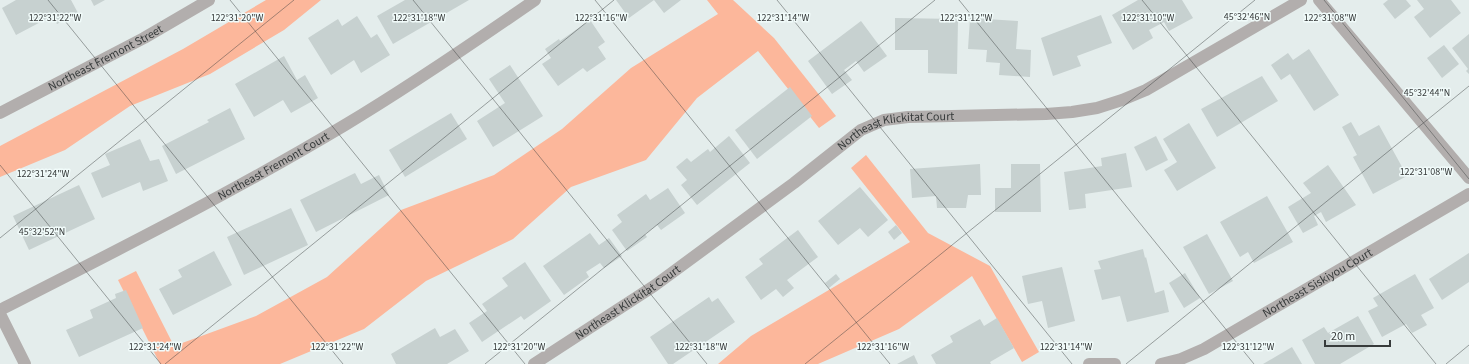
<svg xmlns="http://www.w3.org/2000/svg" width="1469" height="364" viewBox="0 0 1469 364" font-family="'Source Sans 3',sans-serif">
<rect width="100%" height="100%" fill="#e4edec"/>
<g fill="#fcb79b">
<polygon points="266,0 321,0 284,30 210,74 130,106 65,150 0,177 0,146 183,49"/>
<polygon points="707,0 733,0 774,38 836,116 819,128 758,51 697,98 646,160 571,187 513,239 426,281 364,329 280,364 160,364 118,280 136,271 174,346 256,316 327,277 401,210 494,175 562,129 631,68 718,14"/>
<polygon points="866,155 928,233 990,266 1039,352 1022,362 972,276 899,329 818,364 718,364 751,336 910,242 851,168"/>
</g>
<g fill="#c7d1d0">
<polygon points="16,0 71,0 78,13 57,24 52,16 16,35 2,8"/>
<polygon points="91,0 105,0 94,6"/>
<polygon points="405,0 469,0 393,44 377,16"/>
<polygon points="616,0 681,0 664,13 654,0 629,18"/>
<polygon points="1138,0 1182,0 1193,18 1169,31 1164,22 1149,30 1153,38 1133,50 1112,15"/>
<polygon points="1388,0 1406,0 1411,6 1395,19 1383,4"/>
<polygon points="1417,0 1451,0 1461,13 1430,38 1414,17 1424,9"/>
<polygon points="1101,15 1112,43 1077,56 1081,66 1053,76 1041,38"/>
<polygon points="357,16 371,38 377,34 390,55 361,73 354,60 331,75 308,38 338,19 342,26"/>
<polygon points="895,18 958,19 957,74 928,73 928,50 895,50"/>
<polygon points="970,18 1018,21 1016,49 1031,50 1030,77 999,75 1000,63 986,62 987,50 968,49"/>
<polygon points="590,20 605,42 598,47 606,59 587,72 583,68 558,86 542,64 551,58 545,49 559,39 560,41"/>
<polygon points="861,21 887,56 864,72 856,61 844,70 852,80 832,94 808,61"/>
<polygon points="1469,34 1469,74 1466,71 1468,69 1452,48"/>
<polygon points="1444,45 1459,64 1442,78 1427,58"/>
<polygon points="1309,49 1339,95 1314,111 1290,74 1281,80 1271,65 1288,53 1293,60"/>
<polygon points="284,56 297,80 305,75 318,98 291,113 283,100 254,117 235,84"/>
<polygon points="510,65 543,116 493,147 477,121 505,103 489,79"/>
<polygon points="1262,76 1278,101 1217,137 1201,109"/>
<polygon points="790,87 812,116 757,159 735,130"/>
<polygon points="230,108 245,139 176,174 162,146 209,122 207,120"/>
<polygon points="451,113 467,139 405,177 389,150"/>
<polygon points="1351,122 1359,136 1379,125 1407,176 1373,194 1353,157 1357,155 1342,127"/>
<polygon points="1189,123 1216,168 1177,191 1164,170 1177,162 1163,139"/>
<polygon points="729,136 750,163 697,205 681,185 687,180 676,167 687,158 691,162 708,149 710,152"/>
<polygon points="1156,136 1168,160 1146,171 1134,147"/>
<polygon points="140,139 150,161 159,159 168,181 143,191 140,182 102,198 91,173 110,165 105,154"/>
<polygon points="1126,153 1132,187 1085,194 1086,208 1069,210 1064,172 1102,166 1101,158"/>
<polygon points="980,164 981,195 968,195 966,208 937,208 936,196 912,198 910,169"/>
<polygon points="1011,164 1040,164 1041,212 995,212 995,188 1011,188"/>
<polygon points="1328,165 1356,205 1326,222 1321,212 1314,216 1318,225 1303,233 1288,207 1311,193 1303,183"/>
<polygon points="355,173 361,184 379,175 389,195 316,232 300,200"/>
<polygon points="79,185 95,219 29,250 13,216"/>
<polygon points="860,187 888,220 868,237 860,228 838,245 818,221"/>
<polygon points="668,188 685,213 661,230 657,225 645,234 647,237 627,251 612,230 622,222 617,215 646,194 650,200"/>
<polygon points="1267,196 1293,242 1254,263 1248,252 1240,257 1220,222"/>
<polygon points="291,208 308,245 244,275 227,237"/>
<polygon points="896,225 902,233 894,240 888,232"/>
<polygon points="798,230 818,257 787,280 794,288 783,297 776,289 761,300 745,277 763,264 759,259"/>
<polygon points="590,233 599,245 609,238 622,256 604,268 600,263 586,272 589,277 564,295 543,266"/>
<polygon points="1207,234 1233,281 1209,294 1183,247"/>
<polygon points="1143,249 1145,258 1146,257 1155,293 1164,290 1169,312 1127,322 1120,296 1102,300 1094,270 1101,269 1098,261"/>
<polygon points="214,251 232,285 173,315 159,289 182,277 178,270"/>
<polygon points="1469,253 1469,282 1442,300 1429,279"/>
<polygon points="525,262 551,301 524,320 521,316 482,342 469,323 487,311 482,304 508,286 502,278"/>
<polygon points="1062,267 1075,321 1048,328 1042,301 1028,304 1022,276"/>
<polygon points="1185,273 1200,298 1184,308 1169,283"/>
<polygon points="836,274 840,279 829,288 825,283"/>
<polygon points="1415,274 1434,308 1421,315 1427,325 1412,333 1406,324 1382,337 1368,311 1378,306 1373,298"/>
<polygon points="126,290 143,328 79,357 66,330 93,318 90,310 116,298 115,294"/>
<polygon points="709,297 712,302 718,298 735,322 673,364 668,364 650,337"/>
<polygon points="1358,316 1374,344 1340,364 1315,364 1302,340 1324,327 1328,333"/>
<polygon points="997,318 1014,348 990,362 991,364 936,364 931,355 953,342 950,336 980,319 984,326"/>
<polygon points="435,328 440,337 455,329 469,351 447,364 396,364 391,354"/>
<polygon points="1292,347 1302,364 1263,364"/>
<polygon points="914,355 918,364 897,364"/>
</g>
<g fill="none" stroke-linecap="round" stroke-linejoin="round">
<g stroke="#b2aead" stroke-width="12">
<polyline points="1319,0 1469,178"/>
<path id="s1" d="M0 113 144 38 209 0"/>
<path id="s2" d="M0 310C116 251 233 192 345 125 410 86 473 43 535 0"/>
<polyline points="0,314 25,364"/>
<path id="s3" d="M534 364 654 286 794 183 861 130 884 120 908 117 1046 114 1072 112 1097 108 1122 100 1146 90 1301 0"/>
<polyline points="1089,364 1115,364"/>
<path id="s4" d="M1161 364 1181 359 1204 349 1469 194"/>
</g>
</g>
<path fill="none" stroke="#373b3b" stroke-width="1" stroke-opacity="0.45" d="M48 0 343 364M230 0 525 364M413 0 707 364M595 0 890 364M777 0 1072 364M959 0 1254 364M1142 0 1436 364M1324 0 1469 179M0 165 161 364M0 238 294 0M165 364 614 0M485 364 935 0M805 364 1255 0M1126 364 1469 86M1446 364 1469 345"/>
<g text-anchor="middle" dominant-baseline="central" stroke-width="3" stroke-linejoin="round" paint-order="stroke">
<g font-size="12" fill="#373b3b" stroke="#f1fbfa">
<text stroke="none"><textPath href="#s1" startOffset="119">Northeast Fremont Street</textPath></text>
<text stroke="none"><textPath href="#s3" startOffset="436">Northeast Klickitat Court</textPath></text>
<text stroke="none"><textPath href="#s2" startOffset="309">Northeast Fremont Court</textPath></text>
<text stroke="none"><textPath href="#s4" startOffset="177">Northeast Siskiyou Court</textPath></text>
<text stroke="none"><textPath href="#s3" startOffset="112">Northeast Klickitat Court</textPath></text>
</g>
</g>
<g font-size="10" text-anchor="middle" fill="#373b3b" stroke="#f1fbfa" stroke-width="3" stroke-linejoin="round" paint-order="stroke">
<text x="1247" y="20">45°32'46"N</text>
<text x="55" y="21">122°31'22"W</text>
<text x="237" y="21">122°31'20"W</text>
<text x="419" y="21">122°31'18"W</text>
<text x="601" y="21">122°31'16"W</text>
<text x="783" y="21">122°31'14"W</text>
<text x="966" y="21">122°31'12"W</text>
<text x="1148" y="21">122°31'10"W</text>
<text x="1330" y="21">122°31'08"W</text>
<text x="1427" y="96">45°32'44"N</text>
<text x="1426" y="175">122°31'08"W</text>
<text x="43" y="177">122°31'24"W</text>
<text x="42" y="235">45°32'52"N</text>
<text x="155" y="350">122°31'24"W</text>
<text x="337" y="350">122°31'22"W</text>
<text x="519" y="350">122°31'20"W</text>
<text x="701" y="350">122°31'18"W</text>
<text x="883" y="350">122°31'16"W</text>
<text x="1066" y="350">122°31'14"W</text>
<text x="1248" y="350">122°31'12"W</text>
</g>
<path d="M1325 340v6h65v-6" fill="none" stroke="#373b3b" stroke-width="2"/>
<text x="1331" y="340" font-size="12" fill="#373b3b" stroke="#f1fbfa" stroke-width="3" paint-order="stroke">20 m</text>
</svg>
